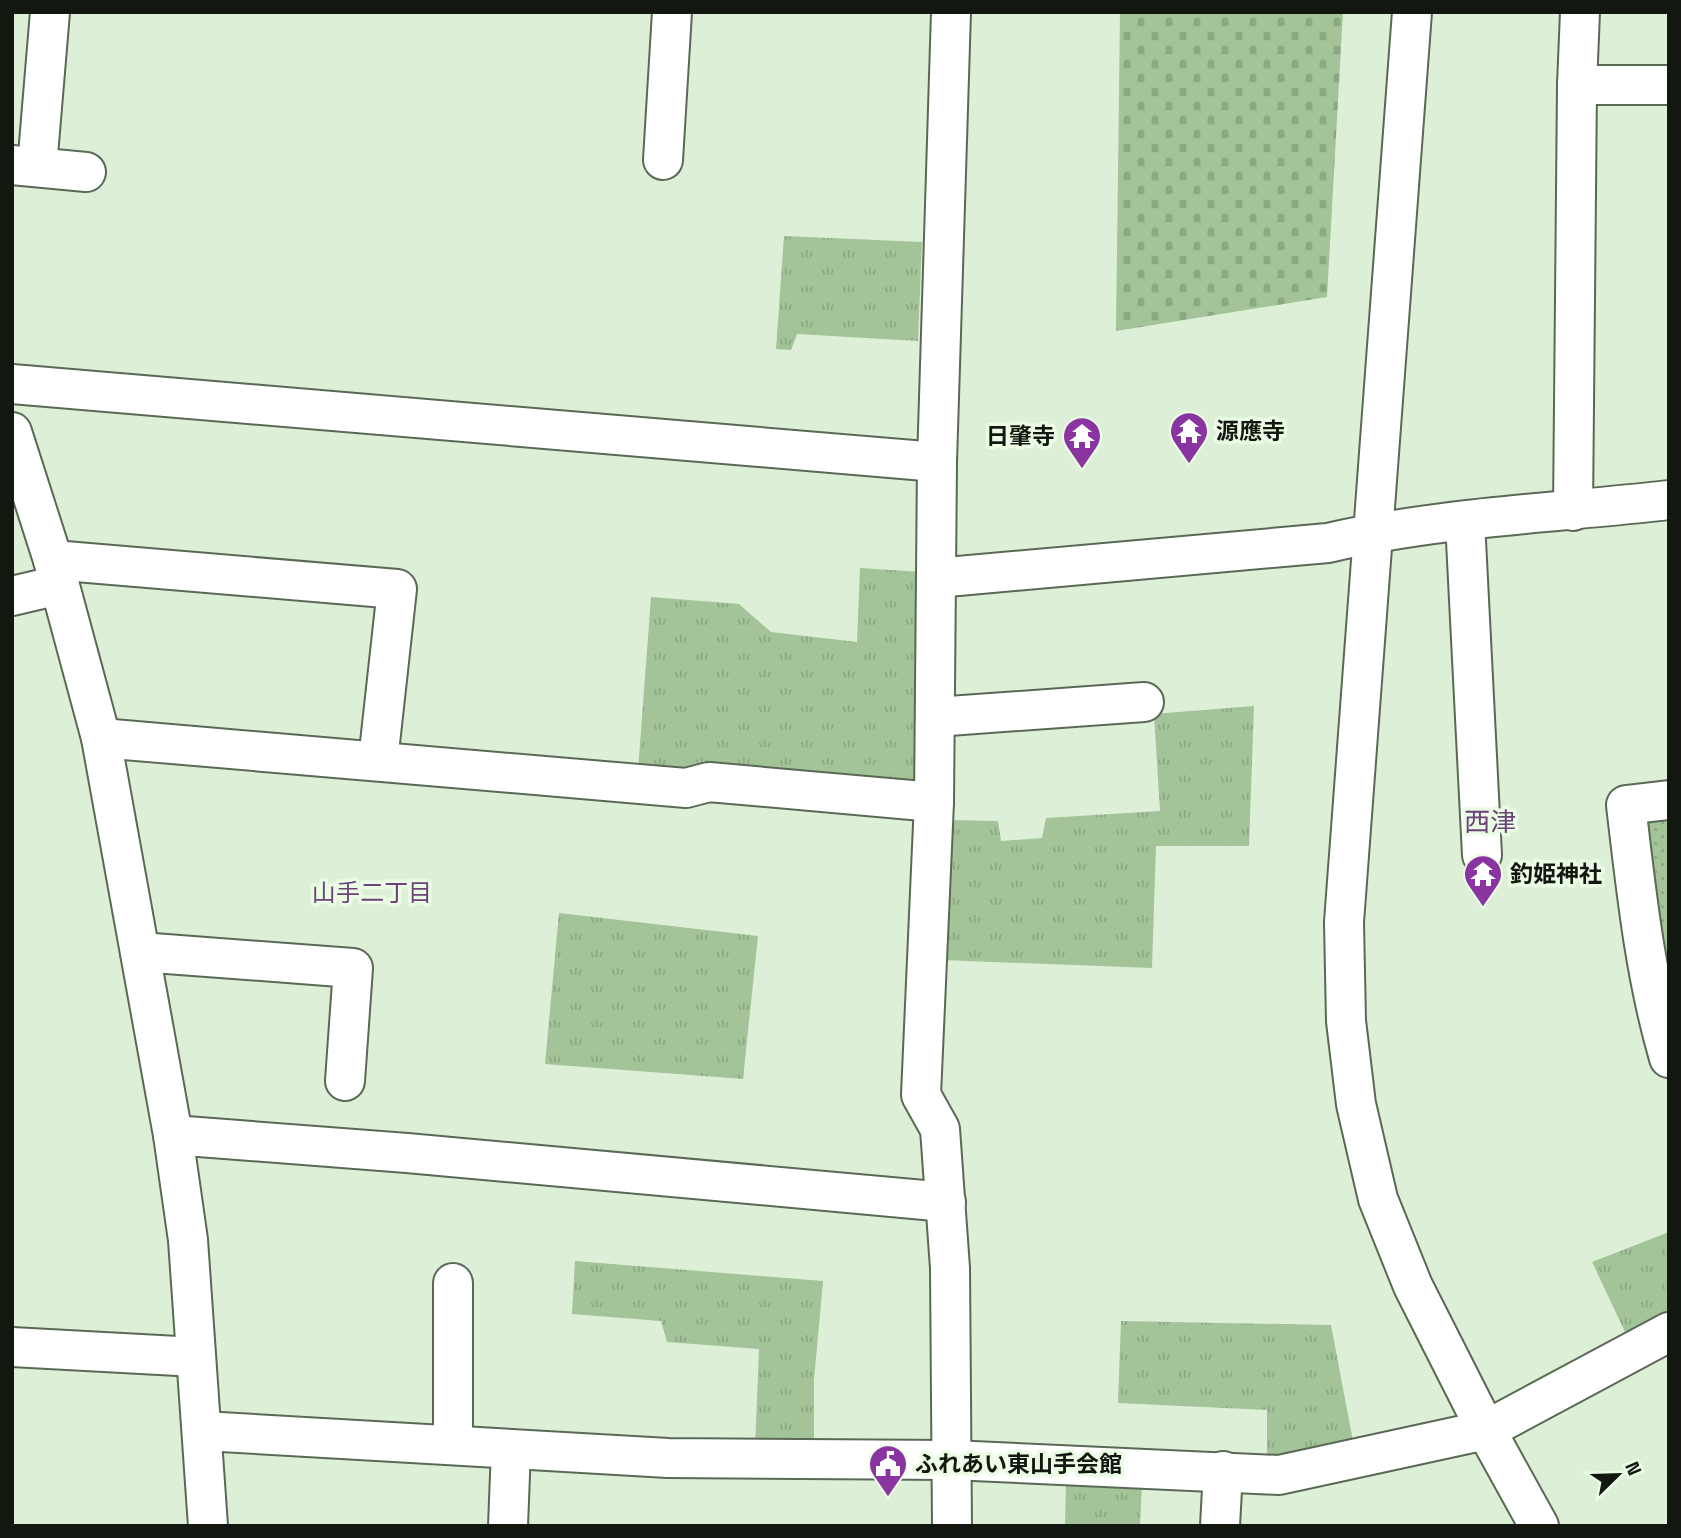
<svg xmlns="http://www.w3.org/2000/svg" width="1681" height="1538" viewBox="0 0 1681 1538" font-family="'Space Grotesk','Noto Sans JP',sans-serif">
<defs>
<pattern id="grass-tufts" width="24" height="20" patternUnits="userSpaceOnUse" patternTransform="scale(1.75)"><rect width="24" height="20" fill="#a2c498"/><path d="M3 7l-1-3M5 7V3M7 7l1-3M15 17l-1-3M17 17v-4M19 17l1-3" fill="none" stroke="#8aa882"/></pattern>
<pattern id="cemetery-stones" width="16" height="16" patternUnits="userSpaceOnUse" patternTransform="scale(1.75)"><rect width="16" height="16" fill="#a2c498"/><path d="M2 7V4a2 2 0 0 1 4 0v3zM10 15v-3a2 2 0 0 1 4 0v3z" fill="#8aa882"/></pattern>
<pattern id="park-dots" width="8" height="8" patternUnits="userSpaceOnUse" patternTransform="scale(1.75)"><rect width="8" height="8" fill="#a2c498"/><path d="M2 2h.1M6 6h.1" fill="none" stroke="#8aa882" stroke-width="1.8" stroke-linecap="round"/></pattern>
</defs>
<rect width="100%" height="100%" fill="#deefd8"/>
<g fill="url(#grass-tufts)">
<polygon points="784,236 922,242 918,341 797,334 791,350 776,349"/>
<polygon points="860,568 923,572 922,796 638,771 651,597 739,604 771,632 857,642"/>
<polygon points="1254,706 1249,846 1156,846 1152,968 942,960 947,820 998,821 1001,841 1042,838 1046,818 1160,811 1154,714"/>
<polygon points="559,913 758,936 743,1079 545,1064"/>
<polygon points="1669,1232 1669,1311 1626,1334 1592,1262"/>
<polygon points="575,1261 823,1281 814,1380 814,1450 755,1449 759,1349 667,1342 661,1321 572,1314"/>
<polygon points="1121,1321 1331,1325 1353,1441 1277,1457 1267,1456 1267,1410 1118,1403"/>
<polygon points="1066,1481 1142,1483 1140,1526 1065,1526"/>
</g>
<polygon fill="url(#cemetery-stones)" points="1120,12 1343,12 1327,297 1116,331"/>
<polygon fill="url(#park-dots)" points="1669,814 1669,988 1645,829 1654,816"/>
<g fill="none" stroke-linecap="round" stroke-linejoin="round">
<defs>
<g id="minor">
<polyline points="951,12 937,462 934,802 921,1095 940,1129 950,1268 952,1526"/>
<polyline points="1412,12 1344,922 1346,1021 1356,1104 1378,1199 1413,1286 1486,1430 1539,1526"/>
<polyline points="1577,85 1669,85"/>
<polyline points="663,160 672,12"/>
<polyline points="12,165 86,172"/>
<polyline points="37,167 50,12"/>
<polyline points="12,384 937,462"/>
<polyline points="12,432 53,560 101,738 173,1135 188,1240 208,1526"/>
<polyline points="1573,511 1577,85 1580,12"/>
<polyline points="1465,521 1482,855"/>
<polyline points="53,560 397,589 378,761"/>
<path d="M936 578 1328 543C1439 517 1555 513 1669 500"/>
<polyline points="12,596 59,585"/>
<polyline points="935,717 1144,702"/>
<polyline points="101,738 686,788 709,782 934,802"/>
<path d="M1669 800 1626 805C1636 890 1645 976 1669 1058"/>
<polyline points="140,952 353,968 345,1081"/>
<polyline points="173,1135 407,1153 946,1202"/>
<polyline points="12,1347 196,1357"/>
<polyline points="203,1431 668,1458 951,1460 1279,1475 1486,1430 1669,1332"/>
<polyline points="453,1445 453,1283"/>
<polyline points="508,1526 511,1449"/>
<polyline points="1220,1526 1223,1471"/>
</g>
</defs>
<use href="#minor" stroke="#5a6956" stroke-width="42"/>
<use href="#minor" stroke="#fff" stroke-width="38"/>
</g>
<defs>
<symbol id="temple-pin" viewBox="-11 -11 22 30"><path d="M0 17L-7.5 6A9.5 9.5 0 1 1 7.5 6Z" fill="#8a34a1" stroke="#ebfce5"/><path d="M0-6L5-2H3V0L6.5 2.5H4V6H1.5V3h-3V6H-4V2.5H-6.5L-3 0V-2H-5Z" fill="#fff"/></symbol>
<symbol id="civic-pin" viewBox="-11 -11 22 30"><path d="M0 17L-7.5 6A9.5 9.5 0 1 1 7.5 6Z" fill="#8a34a1" stroke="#ebfce5"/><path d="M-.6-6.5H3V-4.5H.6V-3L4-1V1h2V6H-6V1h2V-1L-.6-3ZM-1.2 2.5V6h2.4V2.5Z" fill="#fff"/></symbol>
</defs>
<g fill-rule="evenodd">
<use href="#temple-pin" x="1167" y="409" width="44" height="60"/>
<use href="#temple-pin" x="1060" y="414" width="44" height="60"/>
<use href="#temple-pin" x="1461" y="852" width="44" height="60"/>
<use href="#civic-pin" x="866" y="1442" width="44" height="60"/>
</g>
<g text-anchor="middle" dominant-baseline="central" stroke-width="7" stroke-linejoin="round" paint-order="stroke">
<g font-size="23" font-weight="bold" fill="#121810" stroke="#ebfce5" text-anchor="start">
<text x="1216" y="431">源應寺</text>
<text x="1055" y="436" text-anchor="end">日肇寺</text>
<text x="1510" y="874">釣姫神社</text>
<text x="915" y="1464">ふれあい東山手会館</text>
</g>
<g font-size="24" fill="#6d427a" stroke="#ebfce5">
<text x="372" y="892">山手二丁目</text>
</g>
<g font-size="26" fill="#6d427a" stroke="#ebfce5">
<text x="1490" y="822">西津</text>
</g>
</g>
<rect width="1681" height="1538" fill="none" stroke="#121810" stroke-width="28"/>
<g transform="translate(1618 1475) rotate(67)" stroke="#ebfce5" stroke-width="5" paint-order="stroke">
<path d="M0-5L12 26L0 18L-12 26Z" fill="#121810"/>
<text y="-10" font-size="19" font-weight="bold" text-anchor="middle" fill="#121810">N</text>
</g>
</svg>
